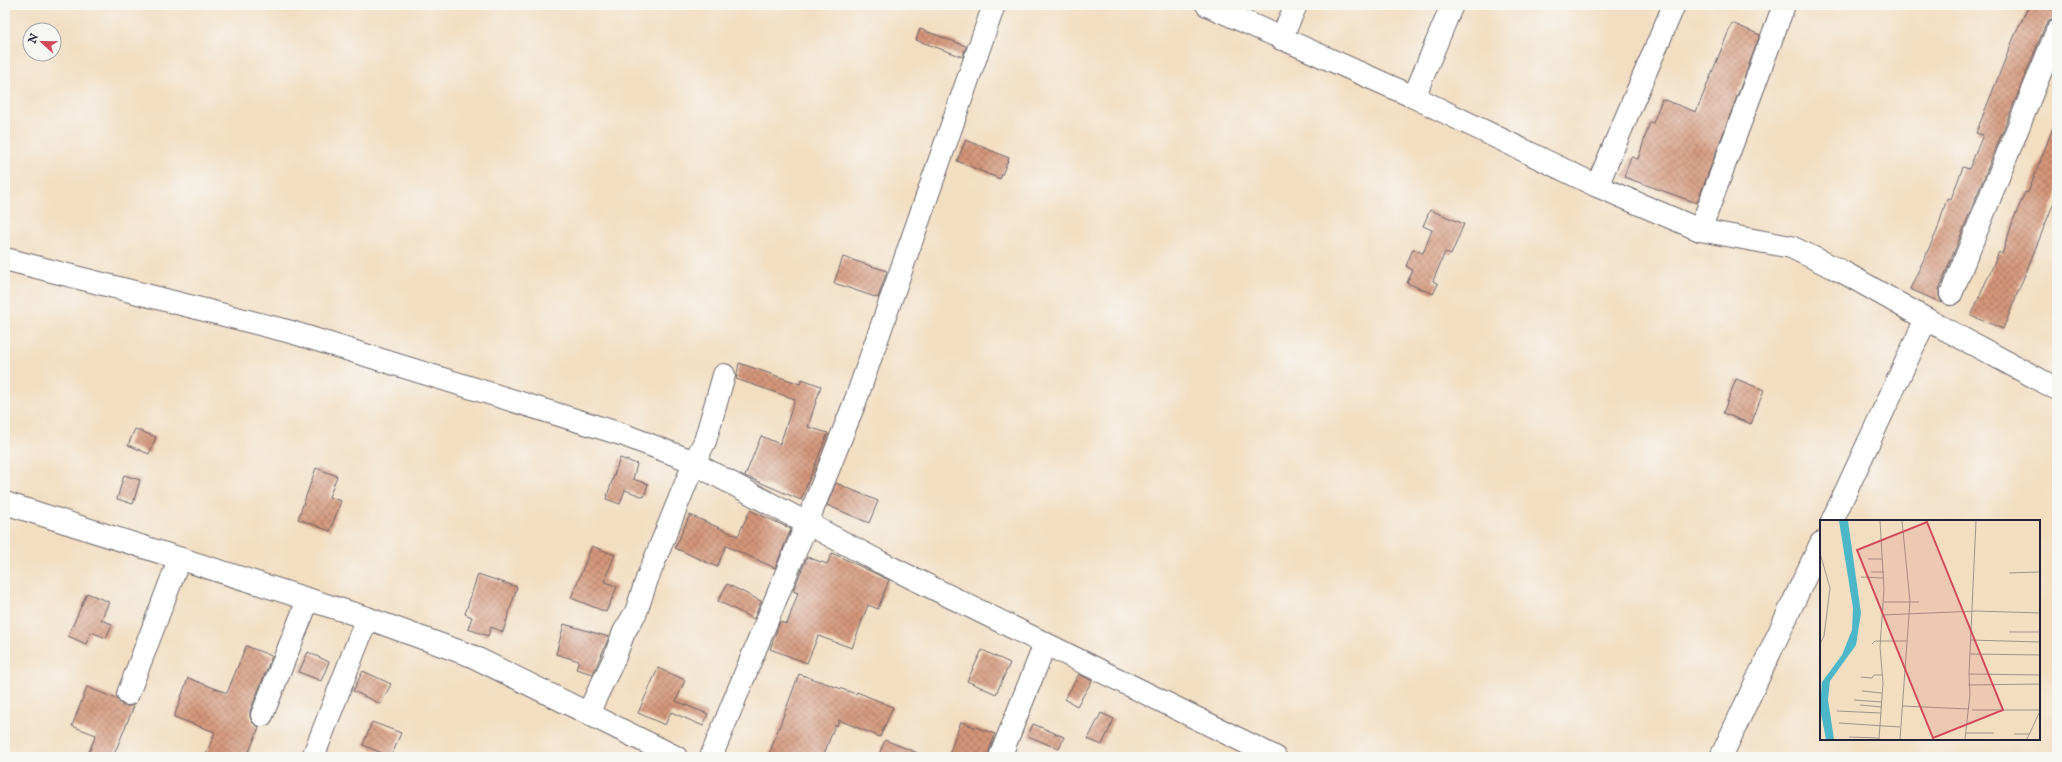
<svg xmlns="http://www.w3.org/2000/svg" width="2062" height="762" viewBox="0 0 2062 762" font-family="'IM FELL English',serif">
<defs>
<pattern id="building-cross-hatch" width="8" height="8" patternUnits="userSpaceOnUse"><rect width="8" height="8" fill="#d49579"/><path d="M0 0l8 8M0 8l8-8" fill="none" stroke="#ac7964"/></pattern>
</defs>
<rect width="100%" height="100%" fill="#f6f6f2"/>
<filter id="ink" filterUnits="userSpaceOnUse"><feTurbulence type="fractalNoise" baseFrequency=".025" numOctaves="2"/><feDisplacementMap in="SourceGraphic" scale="8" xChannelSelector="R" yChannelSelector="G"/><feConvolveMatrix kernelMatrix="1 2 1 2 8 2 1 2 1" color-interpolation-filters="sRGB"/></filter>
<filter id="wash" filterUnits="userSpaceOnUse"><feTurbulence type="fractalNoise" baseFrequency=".012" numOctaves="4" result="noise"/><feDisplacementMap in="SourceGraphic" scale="16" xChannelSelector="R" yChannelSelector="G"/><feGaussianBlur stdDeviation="0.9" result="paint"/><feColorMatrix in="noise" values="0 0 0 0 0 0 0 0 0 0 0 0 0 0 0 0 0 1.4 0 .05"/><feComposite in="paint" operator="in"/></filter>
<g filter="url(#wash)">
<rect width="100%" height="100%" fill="#f3dec1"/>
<g id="blocks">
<g fill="url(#building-cross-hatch)">
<polygon points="2029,5 2057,5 2057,12 2054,19 2049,21 2045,26 1939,289 1939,296 1942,303 1910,289 1937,231 1947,198 1951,199 1963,167 1969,169 1983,135 1976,133 2014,37"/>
<polygon points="1732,23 1760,35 1697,203 1624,177 1631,157 1638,159 1650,122 1653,123 1662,99 1696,112"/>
<polygon points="920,29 966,46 963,57 916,40"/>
<polygon points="2057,117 2057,195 2003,329 1971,316 1999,252 2002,254 2014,218 2025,192 2028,193"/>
<polygon points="966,140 1009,158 1000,179 957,161"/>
<polygon points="1430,210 1464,224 1451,255 1445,252 1433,281 1438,284 1433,294 1407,283 1413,270 1406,266 1413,249 1423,253 1432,230 1423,226"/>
<polygon points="843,257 887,271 878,298 834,283"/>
<polygon points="739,363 800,384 802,379 821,386 808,427 828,433 801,500 745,476 761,436 780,444 795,399 736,379"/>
<polygon points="1736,379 1764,390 1751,424 1723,413"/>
<polygon points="135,429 156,437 149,454 128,445"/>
<polygon points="620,458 637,464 633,479 648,484 644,497 625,490 620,504 606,499"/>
<polygon points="316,468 337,476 329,497 341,501 330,531 298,519"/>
<polygon points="124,475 140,480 133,504 117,499"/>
<polygon points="836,483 878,501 869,523 827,505"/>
<polygon points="750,510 791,529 775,568 726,546 717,567 675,548 690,515 738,536"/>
<polygon points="592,546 615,555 604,581 617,587 606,612 571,598"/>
<polygon points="832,553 889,580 878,609 868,605 852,648 818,636 807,663 770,649 780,622 787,624 798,593 793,591 807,557 827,564"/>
<polygon points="478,574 517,587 503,632 491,627 488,636 468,629 472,617 465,614"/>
<polygon points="727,584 761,601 754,619 718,601"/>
<polygon points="87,593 109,602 101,620 112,624 106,638 91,632 86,644 68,636"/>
<polygon points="564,624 609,637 593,674 576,669 579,661 556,654"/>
<polygon points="246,646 272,656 250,711 250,717 252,722 259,727 247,757 205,757 215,732 174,717 188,678 227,693"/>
<polygon points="982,650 1010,663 996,694 967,681"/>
<polygon points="308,652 329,662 321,681 299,672"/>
<polygon points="658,668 685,680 676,701 708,714 703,726 671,712 665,725 638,713"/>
<polygon points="363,671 391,684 381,704 353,691"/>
<polygon points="799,674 856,694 857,692 893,707 880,737 839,720 837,726 835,725 823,757 768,757"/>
<polygon points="1079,674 1092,681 1077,706 1065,699"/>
<polygon points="87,687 117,699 123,706 134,706 113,757 101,757 89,752 96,735 72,726"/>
<polygon points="1101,713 1114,719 1102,745 1088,739"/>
<polygon points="372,722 401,733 391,757 363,745"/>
<polygon points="961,722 995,734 987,757 948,757"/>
<polygon points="1033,724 1064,737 1059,749 1028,736"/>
<polygon points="885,740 925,756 925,757 878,757"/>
</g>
</g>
</g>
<g filter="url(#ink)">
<use href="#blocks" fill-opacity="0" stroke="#6b646a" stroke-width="1"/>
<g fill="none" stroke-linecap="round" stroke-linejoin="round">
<defs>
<g id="minor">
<polyline points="1207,5 1414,97 1597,186 1700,230 1791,247 1843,272 1926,319 2057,389"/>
<polyline points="1281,39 1296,5"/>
<polyline points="1414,97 1452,5"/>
<polyline points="1597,186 1674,5"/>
<polyline points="1700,230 1784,5"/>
<polyline points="5,259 291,332 624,435 684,458 880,562 1275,757"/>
<polyline points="1951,294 2057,31"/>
<polyline points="5,503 367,618 472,656 676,757"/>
<polyline points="1832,521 1926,319"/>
<polyline points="128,694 179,560"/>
<polyline points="588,713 614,659 624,632 636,612 647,579 694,463 705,441 724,375"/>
<polyline points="262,715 308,600"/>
<polyline points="313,757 367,618"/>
<polyline points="711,757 807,523 855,402 994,5"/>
<polyline points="1000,757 1045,644"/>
<polyline points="1721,757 1821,543"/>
</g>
</defs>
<use href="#minor" stroke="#6b646a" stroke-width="24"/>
<use href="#minor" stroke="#fff" stroke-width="22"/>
</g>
</g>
<g transform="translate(1820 520)">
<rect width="220" height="220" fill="#f3dec1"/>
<path d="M19 1H28L41 93 36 125 10 161 8 180 14 219H6L0 189 2 162 22 135 32 110 33 88Z" fill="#4db7ca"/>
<path fill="none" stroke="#9f938b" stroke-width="1" d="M0 33 10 68 4 116 0 124M48 39H62M51 52H64M189 53 220 52M41 57 64 58M64 82H99M63 95 156 91 220 93M189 112H220M150 120 220 122M52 124 55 121H87M150 134 220 135M149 154 220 155M41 157 52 158 54 155H62M148 165 220 164M42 171 62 173M34 180 62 182M40 185 62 187M82 186 148 189M152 190H220M17 191 61 193M19 203 80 207M146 213H174M194 214H209M29 217 59 218M59 219 63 163 60 127 64 69 60 1M80 219 90 81 82 1M145 219 150 174 149 154 156 1M207 219 220 191"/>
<path fill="#d1495b" fill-opacity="0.15" stroke="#d1495b" stroke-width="2" d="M107 2 183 190 113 218 37 30Z"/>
<rect width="220" height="220" fill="none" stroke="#22223b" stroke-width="2"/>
</g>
<rect width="2062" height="762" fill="none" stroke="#f6f6f2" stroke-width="20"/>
<g transform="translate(42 42) rotate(292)"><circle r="19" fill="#f6f6f2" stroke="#a1a1a9"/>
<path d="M0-3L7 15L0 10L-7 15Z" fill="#d1495b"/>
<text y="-6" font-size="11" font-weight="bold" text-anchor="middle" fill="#22223b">N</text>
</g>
</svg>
